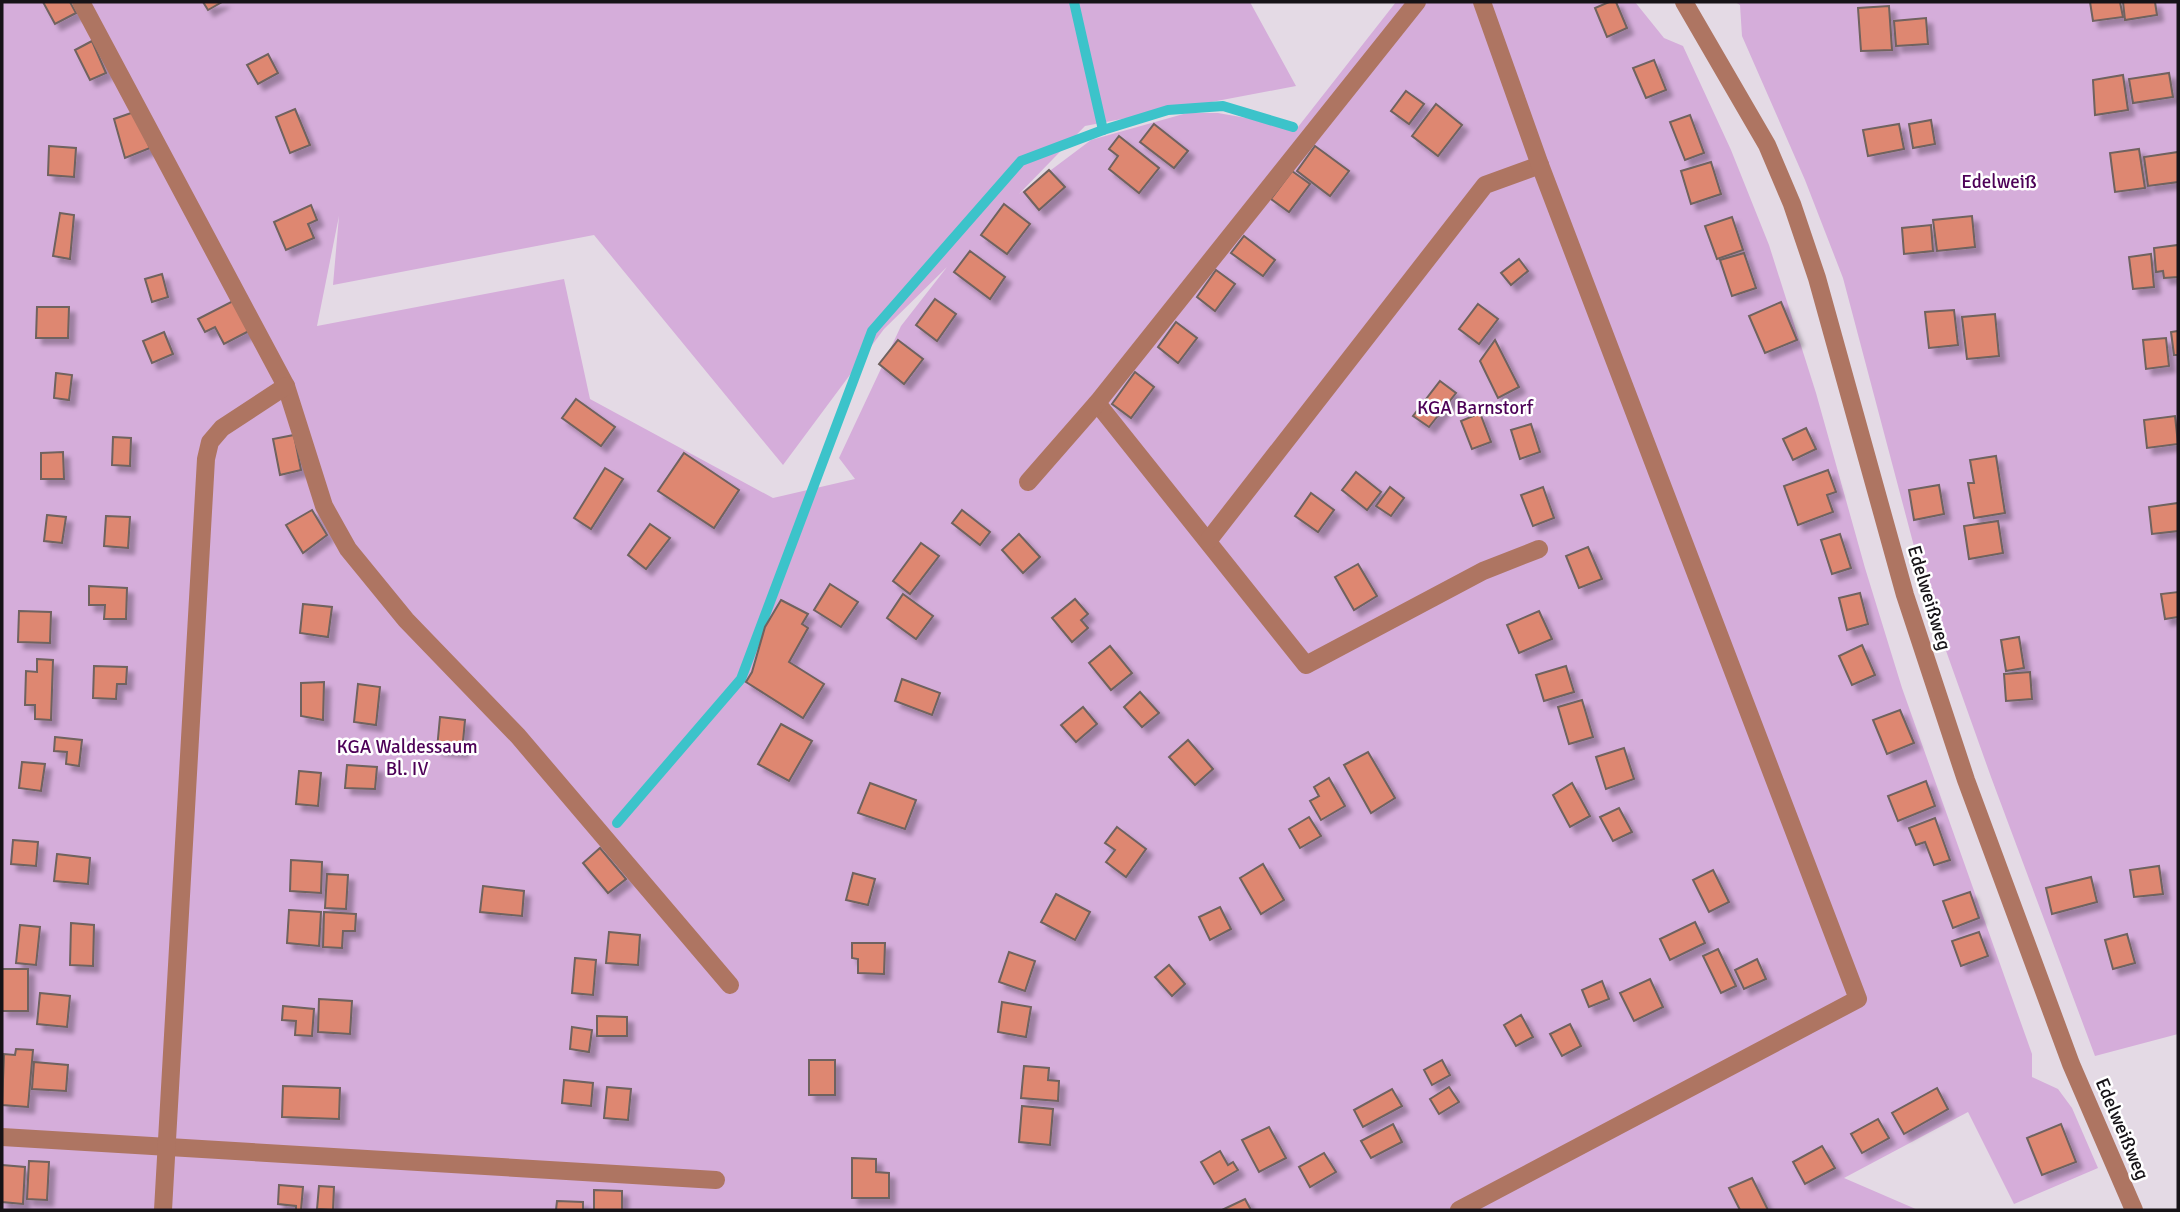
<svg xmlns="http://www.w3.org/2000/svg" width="2180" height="1212" viewBox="0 0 2180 1212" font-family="Signika,sans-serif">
<defs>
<filter id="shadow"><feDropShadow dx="6" dy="6" stdDeviation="2" flood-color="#0004"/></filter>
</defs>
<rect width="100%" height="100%" fill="#e4dae5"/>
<g fill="#d5adda" fill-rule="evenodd">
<path d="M2 2H1250L1296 86 1085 126 1019 194 1091 140 1187 113H1218L1298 127 1396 2H1635L1664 38 1683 46 1731 150 1769 245 1816 393 1865 568 1902 688 2032 1054V1077L2058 1089 2072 1108 2098 1168 2014 1204 1968 1112 1844 1178 1918 1210H2ZM339 216 333 285 594 235 783 465 884 329 947 267 901 326 839 458 855 479 773 498 590 399 564 279 317 326Z"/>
<polygon points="1735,2 2178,2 2178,1034 2095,1056 1991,777 1929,603 1843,278 1805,180 1742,36 1740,5"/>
</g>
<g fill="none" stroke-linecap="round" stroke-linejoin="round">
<g stroke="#3cc3ca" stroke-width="10">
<polyline points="1074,2 1103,130"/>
<polyline points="617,823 741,679 872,331 1021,161 1103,130 1168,110 1223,106 1293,127"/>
</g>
</g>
<g fill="#de8771" stroke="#6f625e" stroke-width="2" filter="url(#shadow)">
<polygon points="43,2 70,2 76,13 55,24"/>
<polygon points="203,2 222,2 208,10"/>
<polygon points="1609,2 1616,2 1627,28 1607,37 1595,8"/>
<polygon points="2090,2 2120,2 2123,17 2093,21"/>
<polygon points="2123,2 2155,2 2157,15 2125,20"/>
<polygon points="1889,6 1892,50 1861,51 1858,8"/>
<polygon points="1926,18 1928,44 1896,46 1894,21"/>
<polygon points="92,41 106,73 90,80 75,50"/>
<polygon points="268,54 278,73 258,84 247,65"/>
<polygon points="1654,60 1666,90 1646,98 1633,68"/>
<polygon points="2169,73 2173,97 2133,103 2129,79"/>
<polygon points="2123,75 2128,110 2095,115 2093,80"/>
<polygon points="1406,91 1424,104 1409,124 1391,111"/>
<polygon points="1436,104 1462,125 1438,156 1412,136"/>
<polygon points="295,109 310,145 290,153 276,117"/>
<polygon points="134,112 150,148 125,158 114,119"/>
<polygon points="1690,115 1704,153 1685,160 1670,122"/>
<polygon points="1931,120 1935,144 1913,148 1909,124"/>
<polygon points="1154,124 1188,151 1174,168 1140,142"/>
<polygon points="1899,124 1904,149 1868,156 1863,130"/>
<polygon points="1119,136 1159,168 1139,193 1109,169 1118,156 1109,149"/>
<polygon points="49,146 76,148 74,177 48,175"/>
<polygon points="1315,146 1349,171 1330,196 1297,171"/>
<polygon points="2139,149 2145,188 2115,192 2110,153"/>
<polygon points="2178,152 2178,182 2148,186 2144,157"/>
<polygon points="1711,162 1721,194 1691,204 1681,171"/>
<polygon points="1049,170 1065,187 1039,210 1024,192"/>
<polygon points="1292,171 1310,184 1289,212 1271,199"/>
<polygon points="1004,204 1030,224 1007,254 981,235"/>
<polygon points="311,205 317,220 308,224 314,238 286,250 274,222"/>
<polygon points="60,213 74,215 70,259 53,256"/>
<polygon points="1972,216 1975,247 1937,251 1933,220"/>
<polygon points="1732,217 1743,250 1717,259 1705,226"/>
<polygon points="1931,225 1933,251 1904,254 1902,228"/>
<polygon points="1244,236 1275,260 1263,276 1231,253"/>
<polygon points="2178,245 2178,277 2164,278 2163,271 2156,272 2154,248"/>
<polygon points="970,251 1005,277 990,299 954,272"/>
<polygon points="1744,253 1756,288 1732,296 1720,260"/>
<polygon points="2151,254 2154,287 2133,289 2129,257"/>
<polygon points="1519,259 1528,271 1511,285 1501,273"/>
<polygon points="1216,270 1235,284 1215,311 1197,297"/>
<polygon points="162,274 168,297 152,302 145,279"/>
<polygon points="935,299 956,314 937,341 916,325"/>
<polygon points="233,301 249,331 224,344 215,327 205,332 198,319"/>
<polygon points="1781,302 1797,340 1765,353 1749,316"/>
<polygon points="1478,304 1498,319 1479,344 1459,329"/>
<polygon points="37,307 69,307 68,338 36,338"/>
<polygon points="1954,310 1958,345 1929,348 1925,312"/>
<polygon points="1995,314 1999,356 1967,359 1962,317"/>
<polygon points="1176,322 1197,338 1178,363 1158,347"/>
<polygon points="2178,331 2178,355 2174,355 2171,332"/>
<polygon points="164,332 173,354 152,363 143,341"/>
<polygon points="2166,338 2169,366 2146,369 2143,340"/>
<polygon points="898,340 923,359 904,384 879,364"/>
<polygon points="1495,340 1519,387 1498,398 1480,361"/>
<polygon points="1135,372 1154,387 1131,418 1112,404"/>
<polygon points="56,373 72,375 69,400 54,398"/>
<polygon points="1440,381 1456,393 1429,427 1413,416"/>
<polygon points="576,399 615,427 601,446 562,418"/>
<polygon points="1480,413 1491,442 1472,449 1461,421"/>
<polygon points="2175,416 2178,444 2147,448 2144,420"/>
<polygon points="1531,424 1540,452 1520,459 1511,430"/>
<polygon points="1806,428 1816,449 1793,460 1783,439"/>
<polygon points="294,435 301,470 280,475 273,439"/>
<polygon points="113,437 131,438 130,466 112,465"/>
<polygon points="63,452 64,479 41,479 41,453"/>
<polygon points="684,453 739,490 714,528 658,491"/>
<polygon points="1996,456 2005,513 1974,518 1968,483 1974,483 1970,460"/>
<polygon points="605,468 623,479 591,529 574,518"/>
<polygon points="1828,470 1836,492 1827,495 1833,512 1798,525 1784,486"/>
<polygon points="1356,472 1381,492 1367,510 1342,490"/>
<polygon points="1939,485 1944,514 1914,520 1909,490"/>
<polygon points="1390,487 1404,498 1391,516 1376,506"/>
<polygon points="1543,487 1554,518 1533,526 1521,495"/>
<polygon points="1311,493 1334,510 1318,532 1295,516"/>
<polygon points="2178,503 2178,531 2152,534 2149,507"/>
<polygon points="312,510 327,535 303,553 286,525"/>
<polygon points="962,510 990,532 980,545 952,523"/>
<polygon points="47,515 66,517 62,543 44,541"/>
<polygon points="106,516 130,517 128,548 104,546"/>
<polygon points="1998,521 2003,553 1969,559 1964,526"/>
<polygon points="650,524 670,538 646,569 628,555"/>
<polygon points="1019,534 1040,557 1023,573 1002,550"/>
<polygon points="1840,534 1851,568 1832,574 1821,540"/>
<polygon points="921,543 939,556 910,594 893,581"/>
<polygon points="1588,547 1602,579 1579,588 1566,556"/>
<polygon points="1358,564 1377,596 1354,610 1335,577"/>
<polygon points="830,584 858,602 841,627 814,610"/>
<polygon points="89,586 127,588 126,619 104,619 105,605 89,605"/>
<polygon points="2178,592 2178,617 2165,619 2161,594"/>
<polygon points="1860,593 1868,624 1847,630 1839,598"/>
<polygon points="903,594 933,616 916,639 887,618"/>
<polygon points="1075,599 1088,614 1081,620 1088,628 1072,642 1052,618"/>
<polygon points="781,600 808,614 802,624 808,628 789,662 824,684 803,718 746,682 752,672 765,627"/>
<polygon points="303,604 332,607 328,637 300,633"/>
<polygon points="19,611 51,612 50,643 18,642"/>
<polygon points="1539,611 1552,639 1519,653 1507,625"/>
<polygon points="2019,637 2024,668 2006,671 2001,640"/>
<polygon points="1862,645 1875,675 1852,685 1839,656"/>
<polygon points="1110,646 1132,673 1111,690 1089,663"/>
<polygon points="37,659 53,660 51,720 35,719 35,705 25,705 26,671 37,672"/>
<polygon points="94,666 127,667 126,684 117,684 116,699 93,698"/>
<polygon points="1566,666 1574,692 1544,701 1536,675"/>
<polygon points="2030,672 2032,699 2006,701 2004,674"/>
<polygon points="902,679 940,693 932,715 895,701"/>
<polygon points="324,682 323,720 301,716 301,683"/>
<polygon points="358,684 380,687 376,725 354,722"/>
<polygon points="1140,692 1159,713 1142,727 1124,707"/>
<polygon points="1582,700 1593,737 1569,744 1558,707"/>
<polygon points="1083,707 1097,724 1076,742 1061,725"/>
<polygon points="1900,710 1914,743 1887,754 1873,720"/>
<polygon points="440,717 465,720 462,752 437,749"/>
<polygon points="781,724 812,741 789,781 758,764"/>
<polygon points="55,737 82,740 79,766 66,764 67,752 54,751"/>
<polygon points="1188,740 1213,769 1195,785 1169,757"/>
<polygon points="1624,748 1634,779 1606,789 1596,757"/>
<polygon points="1368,752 1395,798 1371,813 1344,765"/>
<polygon points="22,762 45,764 41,791 19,788"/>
<polygon points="347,765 377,767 375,789 345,788"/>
<polygon points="299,771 321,773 318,806 296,804"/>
<polygon points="1329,778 1345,806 1321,820 1310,801 1319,796 1314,787"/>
<polygon points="1926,781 1935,806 1898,821 1888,796"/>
<polygon points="870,783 916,800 905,829 858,813"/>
<polygon points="1572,783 1590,816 1570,827 1553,795"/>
<polygon points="1619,808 1632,832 1613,841 1600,817"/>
<polygon points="1309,817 1321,836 1300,848 1289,829"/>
<polygon points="1935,818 1950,860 1934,865 1925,842 1916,845 1909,828"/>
<polygon points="1117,827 1146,849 1126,877 1106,862 1115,850 1105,843"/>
<polygon points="13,840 38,842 36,866 11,864"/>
<polygon points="600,848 626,879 608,893 583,863"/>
<polygon points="57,854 90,858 88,884 54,881"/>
<polygon points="291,860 322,862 321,893 290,891"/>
<polygon points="1263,864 1284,900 1261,914 1240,878"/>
<polygon points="2159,866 2163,894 2134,897 2130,870"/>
<polygon points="1713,870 1729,902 1709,912 1693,880"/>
<polygon points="853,873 875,879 868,905 846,900"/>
<polygon points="327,874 348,875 346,909 325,908"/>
<polygon points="2091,877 2097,902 2052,914 2046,888"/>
<polygon points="483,886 524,891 522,916 480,912"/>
<polygon points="1970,892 1979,918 1953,928 1943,901"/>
<polygon points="1056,894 1090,912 1075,940 1041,922"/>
<polygon points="1220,907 1231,929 1210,940 1199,917"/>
<polygon points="289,910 321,912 319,946 287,943"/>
<polygon points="324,912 356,914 355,931 343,931 342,948 323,947"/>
<polygon points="1695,922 1705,943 1670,960 1660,939"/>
<polygon points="71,923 94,925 93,966 70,965"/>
<polygon points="20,925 40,927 36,965 16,963"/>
<polygon points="609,932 640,935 638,965 606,963"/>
<polygon points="1979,932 1988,956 1961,966 1952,941"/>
<polygon points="2127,934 2135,963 2113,969 2105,940"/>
<polygon points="852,943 885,943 884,974 858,973 858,959 852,958"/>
<polygon points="1718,949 1736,986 1721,993 1703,956"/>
<polygon points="1009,952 1035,961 1025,991 999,982"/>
<polygon points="575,958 596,960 593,995 572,993"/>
<polygon points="1757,959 1766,979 1744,989 1735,970"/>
<polygon points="1169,965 1185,984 1172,996 1155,977"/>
<rect x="2" y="969" width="26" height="42"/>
<polygon points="1650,979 1663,1007 1634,1021 1620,993"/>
<polygon points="1602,981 1609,999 1589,1007 1582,990"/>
<polygon points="40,993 70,996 67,1027 37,1024"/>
<polygon points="319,999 352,1001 350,1034 318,1032"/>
<polygon points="1002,1002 1031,1007 1026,1037 998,1032"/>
<polygon points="283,1006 314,1009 312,1036 295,1035 296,1021 282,1020"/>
<polygon points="1521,1015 1533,1037 1516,1046 1504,1025"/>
<polygon points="597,1016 627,1017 627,1036 597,1036"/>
<polygon points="1570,1024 1581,1046 1562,1056 1550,1034"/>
<polygon points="572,1027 592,1030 589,1052 570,1049"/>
<polygon points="16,1049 33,1050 28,1107 2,1105 4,1054 15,1055"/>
<rect x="809" y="1060" width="26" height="35"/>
<polygon points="1442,1060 1450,1075 1432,1085 1424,1070"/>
<polygon points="34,1062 68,1065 66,1091 32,1089"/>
<polygon points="1024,1066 1049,1068 1048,1080 1059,1081 1058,1101 1021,1098"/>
<polygon points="564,1080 593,1083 591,1106 562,1103"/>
<polygon points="283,1086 340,1088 339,1119 282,1117"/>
<polygon points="607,1087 631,1089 628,1120 604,1118"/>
<polygon points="1449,1087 1459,1102 1439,1114 1430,1099"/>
<polygon points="1937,1088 1948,1109 1904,1134 1892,1113"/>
<polygon points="1392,1089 1402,1106 1363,1127 1354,1110"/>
<polygon points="1022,1106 1053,1109 1050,1145 1019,1142"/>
<polygon points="1878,1119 1889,1138 1862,1153 1851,1134"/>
<polygon points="1393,1124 1402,1142 1371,1158 1361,1141"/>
<polygon points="2061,1124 2076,1162 2042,1175 2027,1138"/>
<polygon points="1269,1127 1286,1158 1259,1172 1242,1140"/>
<polygon points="1822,1146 1835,1168 1805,1184 1793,1162"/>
<polygon points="1220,1151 1228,1165 1233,1162 1238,1170 1214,1184 1201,1162"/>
<polygon points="1324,1153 1336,1172 1310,1187 1299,1167"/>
<polygon points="852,1158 876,1159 876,1172 889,1173 889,1198 852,1198"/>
<polygon points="29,1161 49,1162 47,1200 27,1199"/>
<polygon points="2,1165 25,1167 23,1204 2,1202"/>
<polygon points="1752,1178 1768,1210 1740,1210 1729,1188"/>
<polygon points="279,1185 303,1187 301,1210 296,1210 296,1206 278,1204"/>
<polygon points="319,1186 334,1187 333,1210 317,1209"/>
<polygon points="594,1190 622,1191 622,1210 594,1210"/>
<polygon points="1245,1199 1251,1210 1222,1210"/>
<polygon points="557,1201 583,1202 583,1210 556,1210"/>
</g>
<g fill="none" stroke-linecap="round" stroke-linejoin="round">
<g stroke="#ae7562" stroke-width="18">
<polyline points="81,2 286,386 324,506 348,549 406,620 518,736 730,985"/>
<polyline points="1097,403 1306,665 1483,571 1539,549"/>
<polyline points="1028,482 1097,403 1417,2"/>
<polyline points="1208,541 1485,185 1540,165"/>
<polyline points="2,1137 716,1180"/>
<polyline points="163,1210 206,459 210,442 222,428 286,386"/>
<polyline points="1459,1210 1858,999 1540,165 1482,2"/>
</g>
<polyline stroke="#ae7562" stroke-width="18" points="1684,2 1767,145 1792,204 1817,278 1905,595 1966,780 2071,1064 2134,1210"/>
</g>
<g text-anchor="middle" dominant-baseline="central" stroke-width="5" stroke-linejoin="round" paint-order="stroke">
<g font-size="19" fill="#4d0157" stroke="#fff">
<text x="1999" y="182">Edelweiß</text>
<text x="1475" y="408">KGA Barnstorf</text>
<text x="407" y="747">KGA Waldessaum<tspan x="407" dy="22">Bl. IV</tspan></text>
</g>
<g font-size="19" fill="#161317" stroke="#fff">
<text transform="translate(1929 598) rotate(73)">Edelweißweg</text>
<text transform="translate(2122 1129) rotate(67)">Edelweißweg</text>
</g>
</g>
<rect width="2180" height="1212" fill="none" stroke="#161317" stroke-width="7"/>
</svg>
